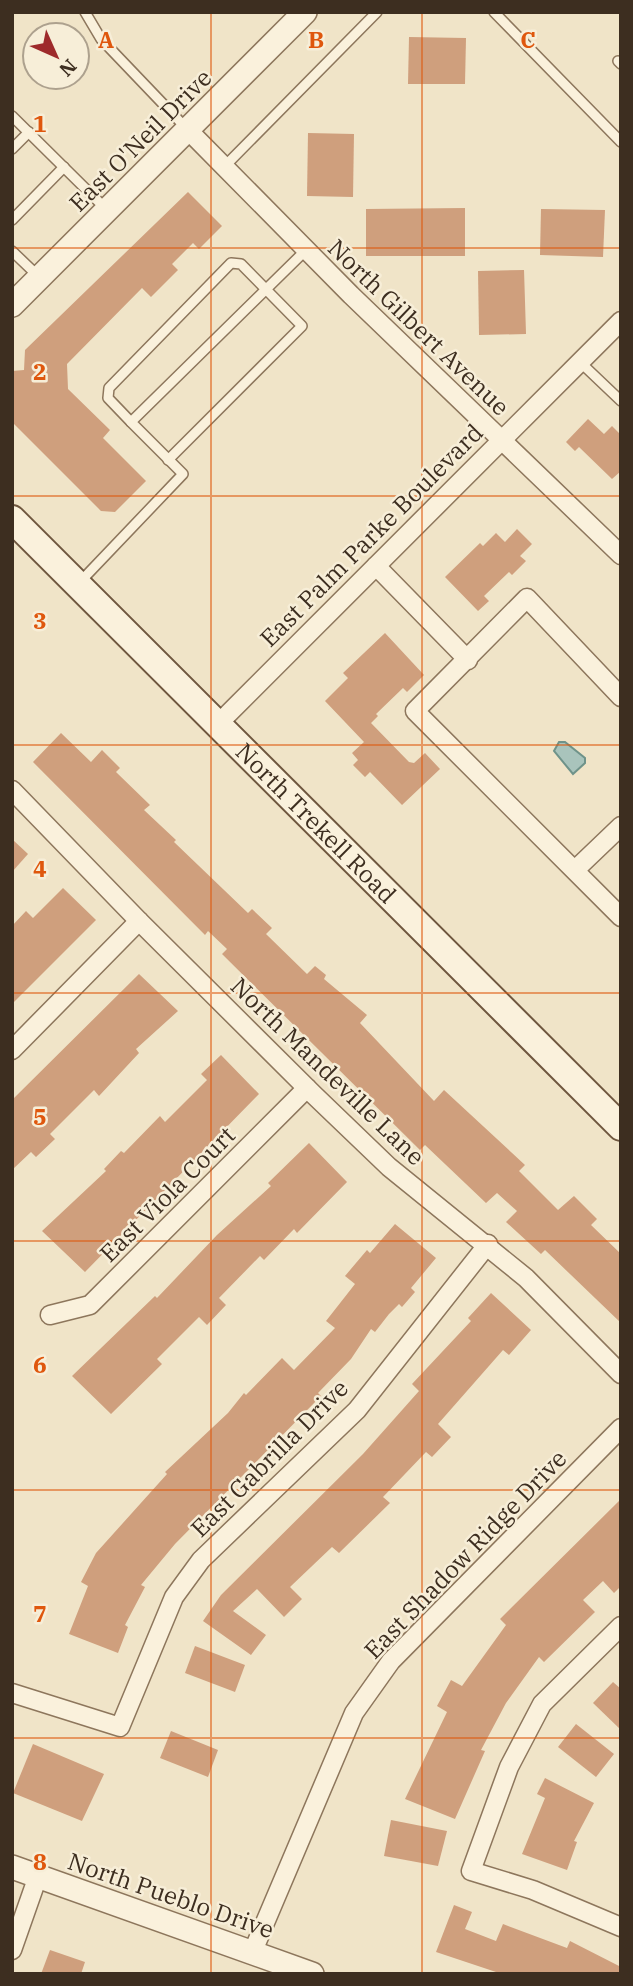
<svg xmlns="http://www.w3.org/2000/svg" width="633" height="1986" viewBox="0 0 633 1986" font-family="'IBM Plex Serif',serif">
<rect width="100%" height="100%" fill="#f0e4c8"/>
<polygon fill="#a9c4bc" stroke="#6f938a" stroke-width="2" points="559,742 565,742 585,758 585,763 573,774 554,751"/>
<g fill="#cf9f7d">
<polygon points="409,37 466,38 465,84 408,84"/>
<polygon points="308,133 354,134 353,197 307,196"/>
<polygon points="188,192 222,226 199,249 193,243 172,264 178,270 151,297 142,288 67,364 68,389 110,430 103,438 146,481 115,512 101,511 12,422 12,371 24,370 25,350"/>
<polygon points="465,208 465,256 366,256 366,209"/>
<polygon points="541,209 605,210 603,257 540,255"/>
<polygon points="524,270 526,334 479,335 478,271"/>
<polygon points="588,419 604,434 612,426 621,435 621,471 612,479 579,447 575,451 566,442"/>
<polygon points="517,529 532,544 520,556 526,561 512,575 509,572 484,596 489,601 478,611 445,577 480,543 483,546 496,533 505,542"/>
<polygon points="385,633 424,675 407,692 403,688 376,714 378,716 371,723 409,762 414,763 425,753 440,769 402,805 370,772 365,777 353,765 358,760 352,753 364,742 325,701 348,678 343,673"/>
<polygon points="61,733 91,762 102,750 120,768 116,772 150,805 144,810 176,840 174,842 248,913 252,909 272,928 266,934 307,974 315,966 326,975 324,979 367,1015 360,1023 434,1101 444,1090 525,1165 519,1171 558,1210 574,1196 597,1219 591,1225 621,1254 621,1323 545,1250 541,1254 506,1222 517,1211 497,1193 486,1203 425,1145 420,1150 222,954 227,949 208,931 205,935 33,762"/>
<polygon points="12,839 28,854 12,872"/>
<polygon points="63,888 96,920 12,1004 12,926 26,911 33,918"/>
<polygon points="139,974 178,1011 136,1049 139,1053 99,1096 94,1090 50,1134 55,1139 36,1157 31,1152 12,1170 12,1100"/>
<polygon points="221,1055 259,1094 85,1272 42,1231 106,1171 104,1169 121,1151 124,1153 160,1116 165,1122 207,1080 201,1074"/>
<polygon points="309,1143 347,1182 297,1233 294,1229 264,1260 260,1256 219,1298 226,1305 207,1325 199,1317 157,1359 162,1364 111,1414 72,1376 155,1296 157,1298 217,1235 271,1186 268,1183"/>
<polygon points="395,1224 436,1258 411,1288 415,1292 402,1307 399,1304 389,1314 375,1332 371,1329 351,1359 318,1393 321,1396 175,1544 141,1585 145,1587 125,1625 128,1627 118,1653 69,1634 88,1586 81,1582 96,1553 167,1474 165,1472 228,1413 244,1393 246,1395 282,1358 294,1370 335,1328 326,1321 355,1284 345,1276 367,1250 370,1253"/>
<polygon points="491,1293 531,1330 509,1355 503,1350 438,1424 451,1437 432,1457 426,1452 383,1497 390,1503 339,1553 332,1547 290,1587 302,1599 284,1617 257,1589 233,1611 266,1635 251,1655 203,1621 221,1595 363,1454 419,1391 412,1384 471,1321 468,1318"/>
<polygon points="621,1499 621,1586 614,1593 603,1581 583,1600 595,1612 544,1662 539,1657 506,1703 481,1750 485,1751 455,1819 405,1799 447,1712 437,1706 451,1680 462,1686 506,1625 500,1619"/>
<polygon points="195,1646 245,1665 235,1692 185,1673"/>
<polygon points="613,1682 621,1689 621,1730 593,1703"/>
<polygon points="576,1724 614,1754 596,1777 558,1747"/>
<polygon points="171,1731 218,1750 208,1777 160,1758"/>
<polygon points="33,1744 104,1774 82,1821 13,1793"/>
<polygon points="545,1778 594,1803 574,1841 577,1842 567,1870 522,1854 545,1798 537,1794"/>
<polygon points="391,1820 447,1831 438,1866 384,1856"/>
<polygon points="454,1905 472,1912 465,1929 496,1941 503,1924 567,1948 570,1941 621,1967 621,1974 502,1974 436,1952"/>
<polygon points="50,1950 85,1962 81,1974 41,1974"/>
</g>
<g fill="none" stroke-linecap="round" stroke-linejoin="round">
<defs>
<g id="service">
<polyline points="85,12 101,39 187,129"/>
<polyline points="494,12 621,142"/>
<polyline points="618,61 621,64"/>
<polyline points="12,116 106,209"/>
<polyline points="12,149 29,132"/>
<polyline points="224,167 377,12"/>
<polyline points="12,220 64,167"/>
<polyline points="12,251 38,276"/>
<polyline points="580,362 621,401"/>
<polyline points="131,422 108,398 109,388 231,263 241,264 302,326 168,460"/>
<polyline points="80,582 183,474 131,422 306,250"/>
</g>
<g id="minor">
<polyline points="188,130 351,295 621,555"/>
<polyline points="376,566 468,660"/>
<polyline points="621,697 527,598 415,711 621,917"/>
<polyline points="217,725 621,321"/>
<polyline points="12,790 139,921 314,1095 389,1167 526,1278 621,1374"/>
<polyline points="575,870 621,826"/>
<polyline points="12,1050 139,921"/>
<polyline points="50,1315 90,1305 307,1088"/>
<polyline points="621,1626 542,1704 509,1767 471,1871 533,1890 621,1927"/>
<polyline points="12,1693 120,1727 174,1597 201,1560 357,1410 488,1244"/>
<polyline points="12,1950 38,1876"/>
<polyline points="253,1951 354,1713 391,1661 621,1428"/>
</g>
<g id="tertiary">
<polyline points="12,305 305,12"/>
<polyline points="12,1867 312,1974"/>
</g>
<g id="secondary">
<path id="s1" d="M12 519 621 1127"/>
</g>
</defs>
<use href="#service" stroke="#8d765c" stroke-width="12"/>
<use href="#minor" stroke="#8d765c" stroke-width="21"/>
<use href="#tertiary" stroke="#8d765c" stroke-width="26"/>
<use href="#secondary" stroke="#6f573f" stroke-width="30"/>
<use href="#service" stroke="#faf1dc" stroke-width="9"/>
<use href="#minor" stroke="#faf1dc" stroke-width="18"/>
<use href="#tertiary" stroke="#faf1dc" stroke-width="23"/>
<use href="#secondary" stroke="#faf1dc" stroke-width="26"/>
</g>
<path fill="none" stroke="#df570d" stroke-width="2" stroke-opacity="0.55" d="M211 12V1974M422 12V1974M12 248H621M12 496H621M12 745H621M12 993H621M12 1241H621M12 1490H621M12 1738H621"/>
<g text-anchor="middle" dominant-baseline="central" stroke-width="5" stroke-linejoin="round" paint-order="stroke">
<g font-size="24" fill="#3d2e20" stroke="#f7eed8">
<text transform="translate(140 140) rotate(-45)">East O'Neil Drive</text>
<text transform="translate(419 327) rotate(44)">North Gilbert Avenue</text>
<text transform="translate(371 535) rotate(-45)">East Palm Parke Boulevard</text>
<text stroke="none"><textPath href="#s1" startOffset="430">North Trekell Road</textPath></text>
<text transform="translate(328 1071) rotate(44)">North Mandeville Lane</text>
<text transform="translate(167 1194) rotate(-45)">East Viola Court</text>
<text transform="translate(269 1458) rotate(-45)">East Gabrilla Drive</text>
<text transform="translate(465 1554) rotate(-46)">East Shadow Ridge Drive</text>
<text transform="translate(171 1895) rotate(19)">North Pueblo Drive</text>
</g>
</g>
<g font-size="23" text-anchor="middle" font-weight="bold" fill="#df570d" stroke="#f7eed8" stroke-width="5" stroke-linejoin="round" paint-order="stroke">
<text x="106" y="48">A</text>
<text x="316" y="48">B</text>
<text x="528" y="48">C</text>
<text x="40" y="132">1</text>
<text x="40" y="380">2</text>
<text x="40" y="629">3</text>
<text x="40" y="877">4</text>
<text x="40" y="1125">5</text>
<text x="40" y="1373">6</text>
<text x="40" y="1622">7</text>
<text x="40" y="1870">8</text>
</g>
<rect width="633" height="1986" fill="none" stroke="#3d2e20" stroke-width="28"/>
<g transform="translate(56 56) rotate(135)"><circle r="33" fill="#f7eed8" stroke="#ada18e" stroke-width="2"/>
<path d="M0-5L12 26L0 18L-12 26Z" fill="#9e2a2b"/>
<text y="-10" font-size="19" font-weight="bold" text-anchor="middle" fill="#3d2e20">N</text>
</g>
</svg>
